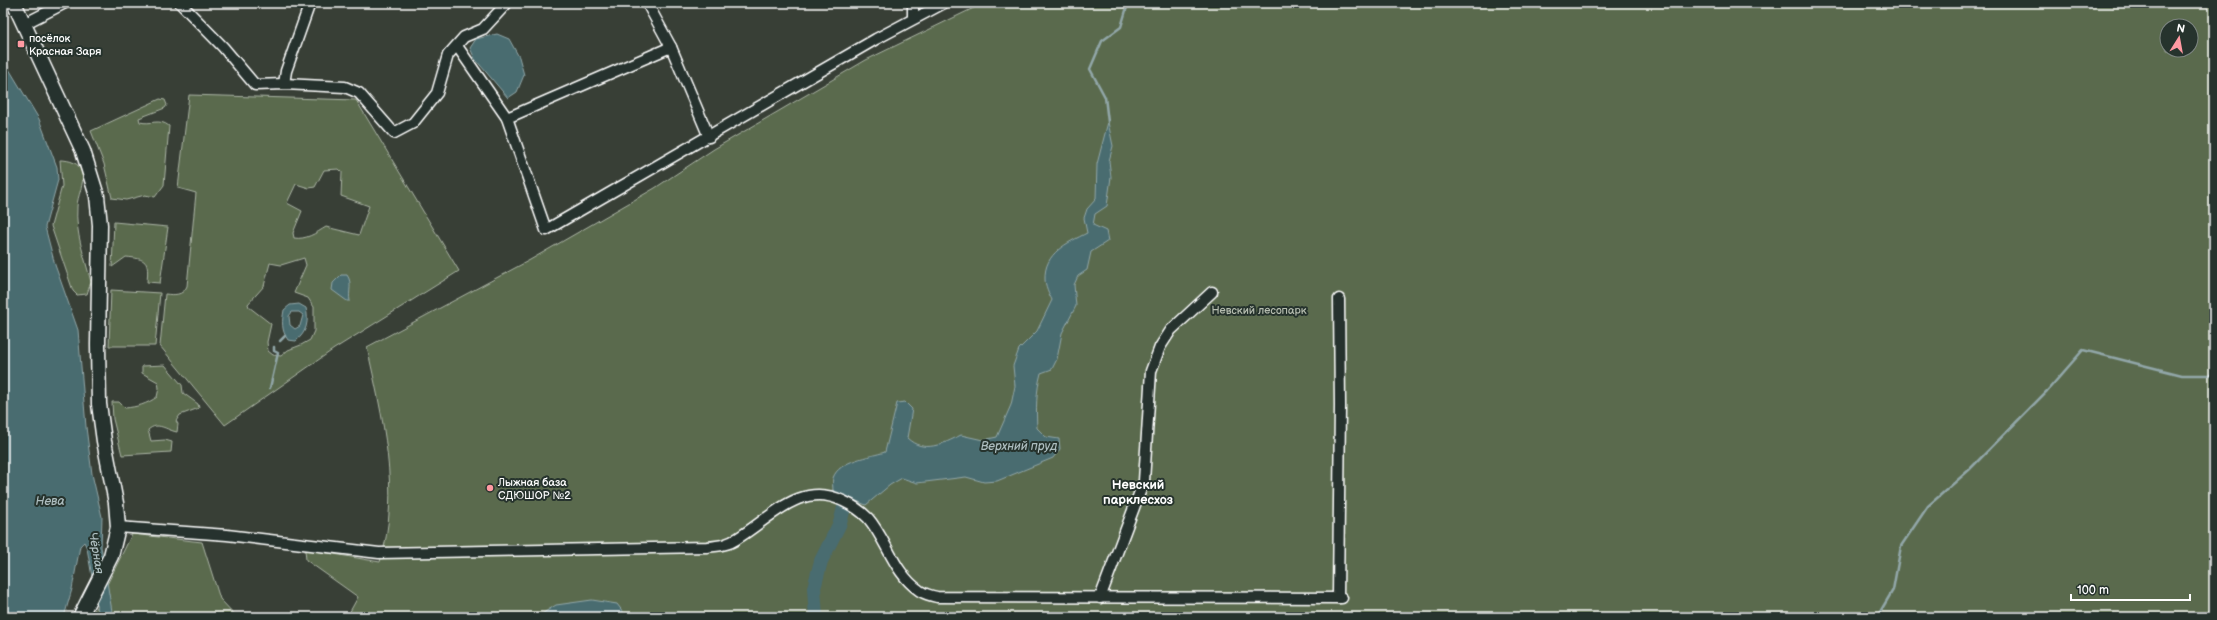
<svg xmlns="http://www.w3.org/2000/svg" width="2217" height="620" viewBox="0 0 2217 620" font-family="'Balsamiq Sans',sans-serif">
<rect width="100%" height="100%" fill="#383f36"/>
<filter id="ink" filterUnits="userSpaceOnUse"><feTurbulence type="fractalNoise" baseFrequency=".025" numOctaves="2"/><feDisplacementMap in="SourceGraphic" scale="8" xChannelSelector="R" yChannelSelector="G"/><feConvolveMatrix kernelMatrix="1 2 1 2 8 2 1 2 1" color-interpolation-filters="sRGB"/></filter>
<g filter="url(#ink)">
<g fill="#5a6b4e" stroke="#acb5a6" fill-rule="evenodd">
<path d="M984 3H2214V617H347L358 597 306 560 305 549 380 562C402 493 382 416 367 347L530 260 655 188 714 149 866 60ZM2167 26H2191V50H2167Z"/>
<path d="M189 95 356 100 459 271 334 349 225 425 160 346 165 294C174 295 183 296 187 286L196 193 178 188ZM339 169 342 172 341 196 369 206 359 235 326 227C316 233 306 240 294 238L293 233 302 211 287 203 296 184 309 188 315 187 324 170ZM304 258 306 265 294 293 308 298 314 307V331L310 340 301 345 288 350 281 356 273 355 268 351 267 342 271 324 249 307 248 304 264 286 270 263 281 265Z"/>
<path d="M160 99 165 100 167 105 165 108 139 118 140 122C151 125 159 118 169 126L164 185 155 197 145 195 126 200 112 198 104 164 91 131Z"/>
<path d="M60 160C70 160 80 163 82 173 85 184 77 196 77 207 75 233 85 258 91 282L87 294 77 295 73 291 51 226 62 186Z"/>
<path d="M114 222 168 227 160 283 147 282C149 261 147 259 126 257L112 267Z"/>
<polygon points="111,290 160,293 155,346 109,346"/>
<path d="M165 365 182 385 183 393 198 404 199 408 180 415 176 421 178 424 177 432C166 430 158 421 148 430L151 441 165 440 172 442 171 452 122 455 113 419 112 402H119L125 408C137 407 147 404 157 397L159 388 158 382 142 373V366Z"/>
<polygon points="132,534 202,542 220,599 237,617 91,617"/>
</g>
<g fill="#496c70" stroke="#92a7a9" fill-rule="evenodd">
<polygon points="497,34 509,39 519,57 524,75 517,92 508,98 475,59 470,48 476,39"/>
<polygon points="3,50 9,69 39,119 57,167 58,180 45,227 55,265 78,330 86,427 92,474 102,517 101,547 113,617 99,617 87,548 84,542 80,546 72,589 64,617 3,617"/>
<path d="M1108 122 1113 146 1109 161 1111 177 1107 206 1095 214 1093 225 1106 231 1108 241 1091 252 1087 270 1078 276 1074 285 1076 306 1062 333 1057 359 1052 369 1041 373C1036 392 1036 409 1037 428L1046 437 1059 439 1060 449 1053 458 997 481 984 482 966 477 917 483 902 478 890 485 866 505 833 491C833 487 832 482 833 478 839 460 870 457 885 452L897 403 905 402 912 409 907 438C924 454 943 444 961 435L983 440 997 437 1011 405 1015 386 1013 366 1019 349 1037 331 1052 300C1049 294 1045 285 1045 279 1044 253 1067 243 1087 233L1084 218 1087 209 1096 199 1097 164Z"/>
<path d="M341 275H347C353 283 348 292 350 301H347L332 290 333 283Z"/>
<path d="M299 304 306 308C309 321 307 332 296 341L288 340C281 330 282 321 284 310L290 305ZM292 312H299L303 315 300 326 295 329 290 325 289 316Z"/>
<polygon points="592,600 617,604 627,617 537,617 556,605"/>
</g>
<g fill="none" stroke-linecap="round" stroke-linejoin="round">
<g stroke="#92a7a9" stroke-width="2.5">
<polyline points="1108,122 1105,97 1090,69 1102,41 1121,27 1127,7 1134,3"/>
<polyline points="280,341 285,336"/>
<polyline points="270,388 278,353 274,351 274,347"/>
<polyline points="1877,617 1893,590 1901,546 1928,506 1969,470 2047,391 2083,350 2182,375 2214,375"/>
</g>
<polyline stroke="#496c70" stroke-width="14" points="816,617 814,588 821,561 840,523 845,504"/>
<defs>
<g id="minor">
<polyline points="180,3 223,47 255,85 284,84 345,87 359,93 394,133 413,123 437,93 448,55 464,37 483,29 507,3"/>
<polyline points="647,3 671,47 709,137"/>
<polyline points="913,3 913,18"/>
<polyline points="24,24 65,3"/>
<polyline points="457,46 507,118 546,230 876,39 944,3"/>
<polyline points="284,84 286,71 310,3"/>
<polyline points="507,118 671,47"/>
<path d="M118 527 227 535 379 553 707 547C718 546 729 545 738 538 771 518 801 480 843 501 852 505 860 510 868 518 887 540 894 574 920 591 925 594 932 596 937 597L1342 598"/>
<polyline points="1100,598 1144,481 1151,371 1160,347 1171,330 1212,292"/>
<polyline points="1338,598 1340,406 1339,299"/>
</g>
<polyline id="secondary" points="14,3 83,151 97,196 100,225 98,345 99,404 104,441 116,503 118,527 111,556 80,617"/>
</defs>
<use href="#minor" stroke="#fff" stroke-width="13"/>
<use href="#secondary" stroke="#fff" stroke-width="17"/>
<use href="#minor" stroke="#26332d" stroke-width="10"/>
<use href="#secondary" stroke="#26332d" stroke-width="14"/>
</g>
</g>
<g fill="#ff9aa2" stroke="#26332d" stroke-width="1.5">
<rect x="17" y="40" width="8" height="8" rx="2"/>
<circle cx="490" cy="488" r="4"/>
</g>
<g text-anchor="middle" dominant-baseline="central" stroke-width="4" stroke-linejoin="round" paint-order="stroke">
<g font-size="11" fill="#fff" stroke="#26332d" text-anchor="start">
<text x="29" y="38">посёлок<tspan x="29" dy="13">Красная Заря</tspan></text>
<text x="498" y="482">Лыжная база<tspan x="498" dy="13">СДЮШОР №2</tspan></text>
</g>
<g font-size="11" fill="#b5bcaf" stroke="#26332d">
<text x="1259" y="310">Невский лесопарк</text>
</g>
<g font-size="12" font-style="italic" fill="#adbdbf" stroke="#26332d">
<text x="1019" y="446">Верхний пруд</text>
<text x="50" y="501">Нева</text>
<text transform="translate(96 553) rotate(80)">Чёрная</text>
</g>
<g font-size="13" font-weight="bold" fill="#fff" stroke="#26332d">
<text x="1138" y="485">Невский<tspan x="1138" dy="15">парклесхоз</tspan></text>
</g>
</g>
<rect width="2217" height="620" fill="none" stroke="#26332d" stroke-width="16"/>
<rect x="8" y="8" width="2201" height="604" fill="none" stroke="#fff" stroke-width="1.5" filter="url(#ink)"/>
<g transform="translate(2179 38) rotate(11)"><circle r="19" fill="#26332d" stroke="#7d8581"/>
<path d="M0-3L7 15L0 10L-7 15Z" fill="#ff9aa2"/>
<text y="-6" font-size="11" font-weight="bold" text-anchor="middle" fill="#ffffff">N</text>
</g>
<path d="M2071 594v6h119v-6" fill="none" stroke="#ffffff" stroke-width="2"/>
<text x="2077" y="594" font-size="12" fill="#ffffff" stroke="#26332d" stroke-width="3" paint-order="stroke">100 m</text>
</svg>
